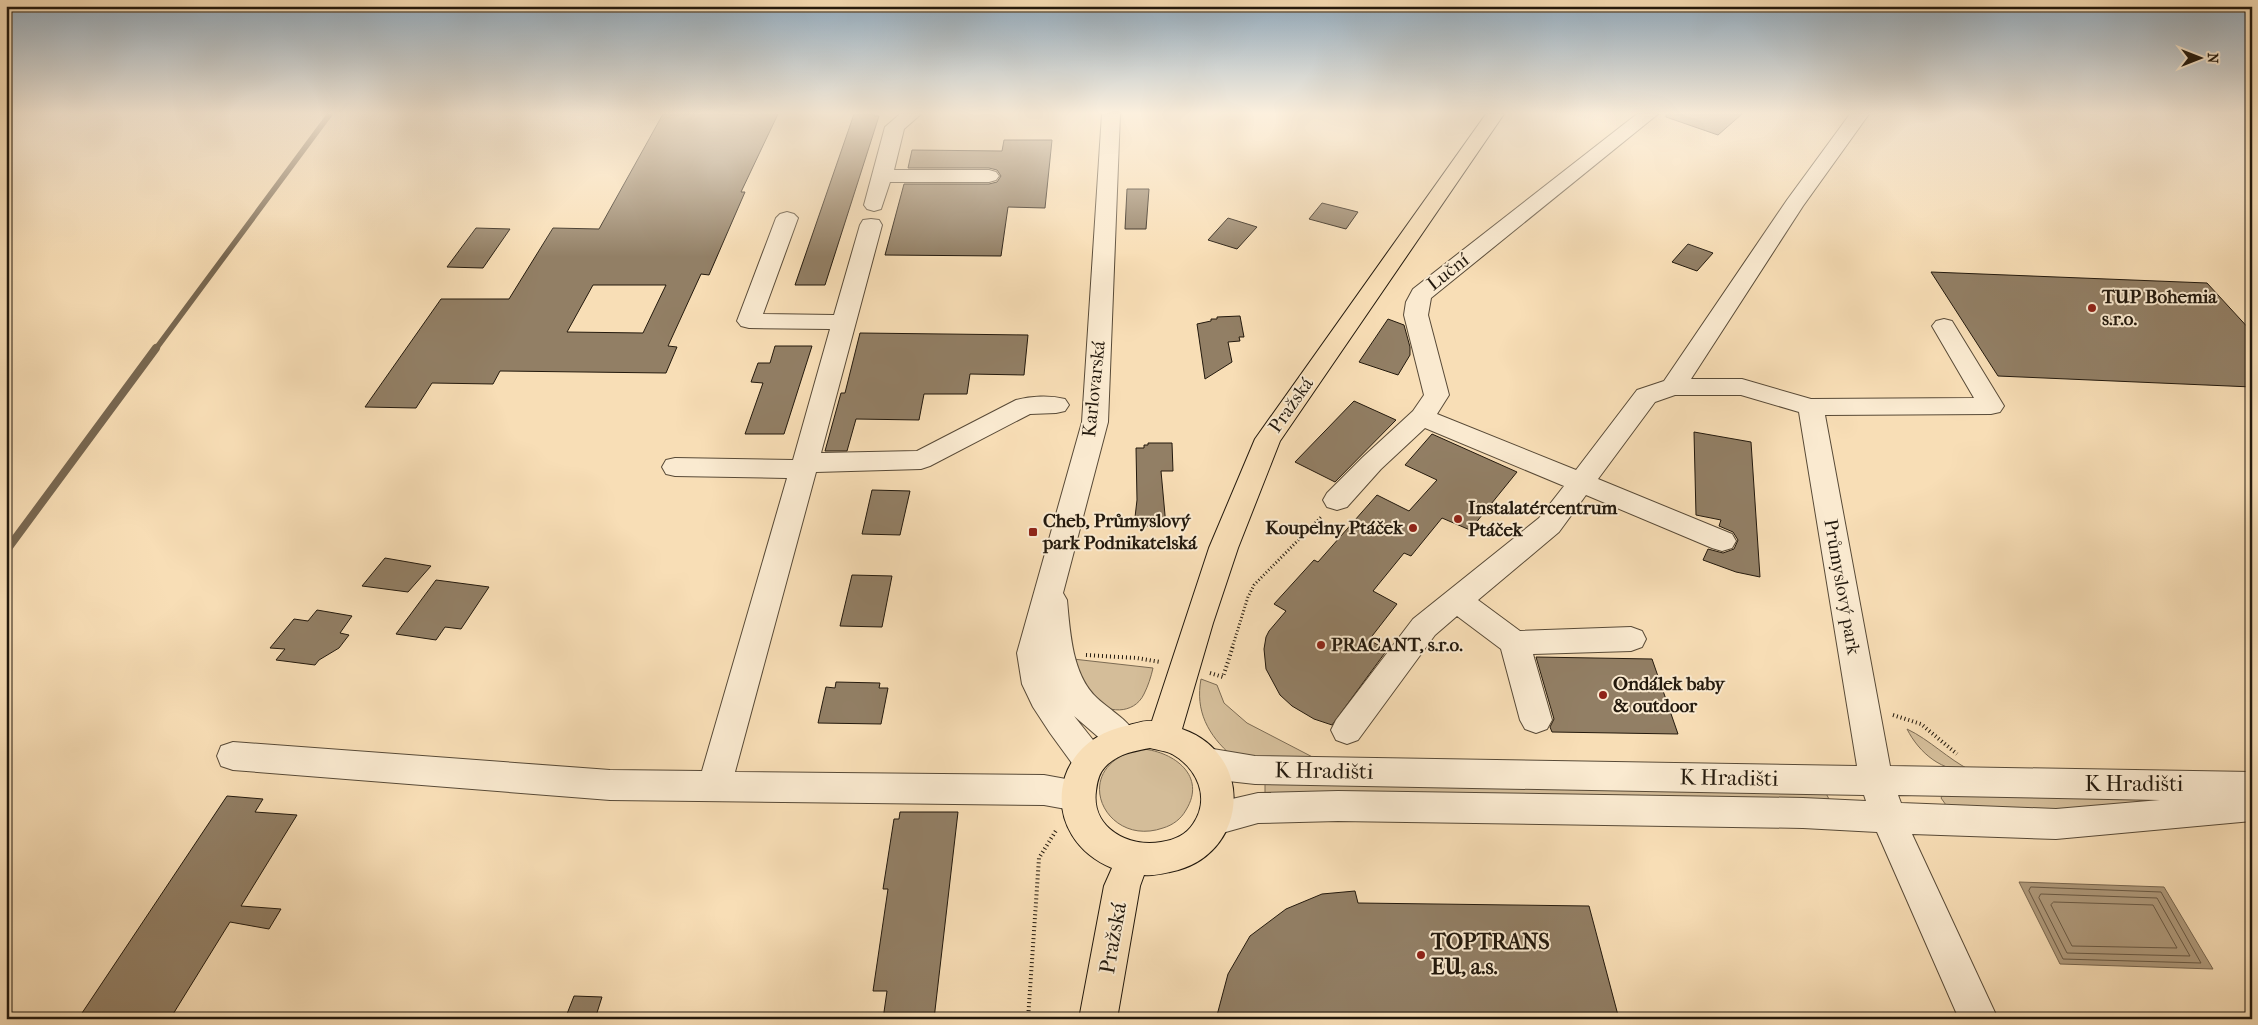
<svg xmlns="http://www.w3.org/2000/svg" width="2258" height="1025" viewBox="0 0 2258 1025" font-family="'IM FELL French Canon',serif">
<rect width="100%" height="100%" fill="#f8deb6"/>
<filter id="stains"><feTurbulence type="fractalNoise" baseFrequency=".004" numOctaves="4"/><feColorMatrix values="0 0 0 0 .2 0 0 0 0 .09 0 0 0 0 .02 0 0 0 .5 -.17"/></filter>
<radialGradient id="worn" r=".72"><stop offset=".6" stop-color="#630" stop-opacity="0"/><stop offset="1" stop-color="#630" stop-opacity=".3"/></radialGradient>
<g fill="#d4bd99" stroke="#7c6b53">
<path d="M1073 659 1153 668C1151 677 1148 686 1144 694 1134 715 1106 714 1092 698 1083 688 1078 671 1073 659Z"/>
<path d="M1201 679 1217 685 1224 703 1247 723 1326 764 1232 756C1208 735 1195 711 1201 679Z"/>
<path d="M1907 729C1930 740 1948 759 1970 770 1943 773 1919 753 1907 729Z"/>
<path d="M1143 749C1174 752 1207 776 1186 810 1181 819 1173 825 1163 828 1103 849 1066 763 1143 749Z"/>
<polygon points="1265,782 1823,788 1829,799 1265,796"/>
<polygon points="1944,793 2195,796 2080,817 1946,805 1941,798"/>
</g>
<polygon fill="#b09b7d" stroke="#786750" points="2019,882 2164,887 2213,969 2060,964"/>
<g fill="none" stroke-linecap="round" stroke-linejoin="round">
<g stroke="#6a5a45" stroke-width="1">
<polygon points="2031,887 2161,892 2201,963 2063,959 2029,891"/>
<polygon points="2041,894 2157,898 2190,956 2067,953 2039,898"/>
<polygon points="2054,902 2153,905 2177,948 2072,946 2051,905"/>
</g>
<polyline stroke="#786750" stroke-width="5.5" points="155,350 330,114"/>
<polyline stroke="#786750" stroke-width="8" points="6,551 156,348"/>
</g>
<g fill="#927f65" stroke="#23190d" fill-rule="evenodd">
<path d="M663 114H778L741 192H745L709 275 701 274 668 346 677 347 666 373 500 371 493 384 432 383 416 408 365 407 441 299H509L553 228 599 229ZM593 285H666L643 333 567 332Z"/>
<polygon points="854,114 875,114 874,116 879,116 825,285 795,285"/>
<polygon points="1666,114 1742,114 1718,135 1666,117"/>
<polygon points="1004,140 1052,140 1045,208 1008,207 1001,256 885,255 904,184 989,184 997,182 1001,176 997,170 989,168 908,168 912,150 1002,151"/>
<polygon points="1127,189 1149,189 1146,229 1125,229"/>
<polygon points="1322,203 1358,212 1346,229 1309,219"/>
<polygon points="1228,218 1257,227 1237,249 1208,240"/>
<polygon points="476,228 510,229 483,268 447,267"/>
<polygon points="1688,244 1713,253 1697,271 1672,262"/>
<polygon points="1931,272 2207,283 2252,332 2252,387 1998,376"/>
<polygon points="1240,316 1244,337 1239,337 1240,341 1228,342 1232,362 1205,379 1197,324 1211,321 1211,319 1217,319 1217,317"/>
<polygon points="1388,319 1404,325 1410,347 1410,355 1398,375 1359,362"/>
<polygon points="860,333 1028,335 1024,375 970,374 967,394 924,394 919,420 856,419 847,451 825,451 841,393 845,393"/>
<polygon points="775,346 812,346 784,434 745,434 763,383 751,382 758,363 770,363"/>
<polygon points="1354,401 1396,420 1335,482 1295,462"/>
<polygon points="1694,432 1751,442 1760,577 1736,572 1703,560 1708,549 1723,553 1734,549 1738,540 1733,532 1719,526 1721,520 1696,515"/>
<polygon points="1432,434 1517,472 1470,530 1442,518 1411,556 1404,553 1373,591 1397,604 1369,640 1387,650 1332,725 1314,719 1292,706 1280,695 1266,669 1264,649 1266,637 1269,631 1286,611 1274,604 1314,560 1318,562 1377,495 1409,511 1437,480 1405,465"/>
<polygon points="1148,443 1172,443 1173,471 1161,471 1166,526 1134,526 1137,500 1136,448 1144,448 1144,445 1148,445"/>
<polygon points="872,490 910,491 900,535 862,534"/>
<polygon points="385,558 431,566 408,592 362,586"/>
<polygon points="852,575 892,576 882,627 840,626"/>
<polygon points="436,580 489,587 461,629 445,627 436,640 396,634"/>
<polygon points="317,610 352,616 340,633 349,635 339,648 319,660 315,665 276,660 285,649 270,648 294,619 308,621"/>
<polygon points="1536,657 1652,659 1678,734 1552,732 1550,727 1554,719"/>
<polygon points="836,682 880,683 879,688 888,688 881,724 818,723 826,687 835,688"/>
<polygon points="227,796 263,799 255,812 297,815 241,906 281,909 269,929 230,922 170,1019 78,1019"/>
<polygon points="900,812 958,812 934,1019 883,1019 887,991 873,991 888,889 883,889 894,819 899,819"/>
<polygon points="1355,891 1358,903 1589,906 1619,1019 1216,1019 1228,974 1250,936 1286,909 1322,894"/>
<polygon points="574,996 602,997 595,1019 565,1019"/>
</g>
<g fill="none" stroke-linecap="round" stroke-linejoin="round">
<defs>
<g id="minor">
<polygon points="900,114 921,114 904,129 894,170 989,170 996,172 999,176 996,180 989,182 890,182 881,209 874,211 867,209 864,205 885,127"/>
<path d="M1102 114H1120L1108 422 1063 593 1067 600C1070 632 1072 675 1097 698 1111 711 1130 721 1138 738L1133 748 1122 752 1111 748 1074 716 1101 750 1105 760 1101 770 1089 774 1077 770 1050 733 1033 707 1022 684 1017 653 1082 422Z"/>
<path d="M1637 114H1658L1431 298 1428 315 1449 395 1437 414 1576 470 1637 390 1664 381 1787 200 1850 114H1869L1803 206 1691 379H1742L1811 399 1974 398 1932 326 1936 321 1944 319 1952 321 2004 406 2000 412 1991 414 1825 415 1890 766 2252 772V821L2056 839 1912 834 1998 1019H1959L1877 832 1803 828 1338 821 1258 823 1215 835 1203 831 1198 820 1203 809 1232 799 1258 793 1338 791 1803 798 1866 801 1864 795 1255 784 1228 781 1195 772 1191 762 1195 752 1207 748 1255 756 1857 766 1799 412 1741 395H1675L1655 402 1598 479 1732 534 1736 541 1732 548 1722 551 1712 548 1586 495 1559 532 1478 600 1520 631 1631 627 1642 631 1646 639 1642 647 1631 651 1533 654 1552 720 1547 729 1536 733 1525 729 1520 720 1501 649 1457 616 1435 635 1358 740 1347 744 1336 740 1331 730 1336 720 1413 619 1539 518 1564 486 1425 428 1381 469 1347 507 1337 510 1327 507 1323 500 1327 493 1363 457 1413 411 1424 395 1404 315 1406 302 1413 289ZM1898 795 2160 800 2056 809 1901 803Z"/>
<path d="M787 212 794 214 798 218 763 314 834 315 860 225 863 220 871 219 879 220 882 225 821 453 917 451 1016 400C1031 396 1050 395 1065 399L1069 405 1065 411 1056 413 1030 414 930 466 921 469 816 472 735 772 1044 775 1077 781 1089 786 1094 796 1089 806 1077 811 1044 805 610 800 233 770 221 766 217 756 221 746 233 742 610 770 702 771 787 478 675 476 666 474 662 467 666 460 675 458 793 460 830 329 749 328 741 326 737 321 776 218 780 214Z"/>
</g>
<path id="major" d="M1486 114H1504L1280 441 1238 548 1213 623 1182 729C1257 755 1248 857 1170 872 1161 874 1153 876 1144 875L1140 886 1117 1019H1079L1104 886 1112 868C1038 837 1048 742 1126 726 1134 724 1144 720 1152 721L1209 548 1255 439ZM1150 748C1157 750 1166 751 1172 754 1197 768 1211 798 1193 824 1186 835 1174 840 1161 842 1129 848 1091 828 1096 791 1097 782 1099 773 1105 767 1117 754 1134 751 1150 748Z"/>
</defs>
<use href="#minor" stroke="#584a37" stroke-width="2"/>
<use href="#major" stroke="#23190d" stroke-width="2"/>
<polyline stroke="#23190d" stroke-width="3" stroke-dasharray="1 2.5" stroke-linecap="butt" points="1232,648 1248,597 1254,585 1321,517"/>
<g stroke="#23190d" stroke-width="4" stroke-dasharray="1 3" stroke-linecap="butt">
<polyline points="1086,655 1137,658 1160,662"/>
<polyline points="1210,673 1223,677 1233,646"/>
<polyline points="1893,715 1921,724 1957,754"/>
<polyline points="1028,1019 1039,858 1057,829"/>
</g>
<use href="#minor" fill="#faead0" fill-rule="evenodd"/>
<use href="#major" fill="#f8deb6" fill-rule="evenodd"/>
</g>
<linearGradient id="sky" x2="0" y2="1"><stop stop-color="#91aabd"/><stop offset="0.44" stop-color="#fcf0de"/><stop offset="1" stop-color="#fcf0de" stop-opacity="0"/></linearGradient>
<rect width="2258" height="257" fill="url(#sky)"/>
<g fill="#8f2418" stroke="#faead0" stroke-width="2">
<circle cx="2092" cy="308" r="5"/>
<circle cx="1458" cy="519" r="5"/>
<circle cx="1413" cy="528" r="5"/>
<rect x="1028" y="527" width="10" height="10" rx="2.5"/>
<circle cx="1321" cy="645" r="5"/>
<circle cx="1603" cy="695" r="5"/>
<circle cx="1421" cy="955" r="5"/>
</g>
<g text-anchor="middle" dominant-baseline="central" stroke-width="4" stroke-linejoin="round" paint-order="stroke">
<g font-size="19" fill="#23190d" stroke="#faead0">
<text transform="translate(1448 272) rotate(-38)">Luční</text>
<text transform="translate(1094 389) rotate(-84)">Karlovarská</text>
<text transform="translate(1291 405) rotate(-55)">Pražská</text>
<text transform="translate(1842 587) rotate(80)">Průmyslový park</text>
</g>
<g font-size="19" font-weight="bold" fill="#23190d" stroke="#faead0" text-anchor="start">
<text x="2102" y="297">TUP Bohemia<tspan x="2102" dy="22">s.r.o.</tspan></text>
<text x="1468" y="508">Instalatércentrum<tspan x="1468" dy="22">Ptáček</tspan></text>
<text x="1043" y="521">Cheb, Průmyslový<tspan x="1043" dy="22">park Podnikatelská</tspan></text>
<text x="1403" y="528" text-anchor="end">Koupelny Ptáček</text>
<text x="1331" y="645">PRACANT, s.r.o.</text>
<text x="1613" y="684">Ondálek baby<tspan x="1613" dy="22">&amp; outdoor</tspan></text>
</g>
<g font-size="22" fill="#23190d" stroke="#faead0">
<text transform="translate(1324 771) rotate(1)">K Hradišti</text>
<text transform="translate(1729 778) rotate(1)">K Hradišti</text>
<text x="2134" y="784">K Hradišti</text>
<text transform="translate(1113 938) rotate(-80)">Pražská</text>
</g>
<g font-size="22" font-weight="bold" fill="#23190d" stroke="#faead0" text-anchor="start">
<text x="1431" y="942">TOPTRANS<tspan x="1431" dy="25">EU, a.s.</tspan></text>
</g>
</g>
<rect width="2258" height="1025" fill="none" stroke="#f8deb6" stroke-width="25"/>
<rect x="8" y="8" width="2243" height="1010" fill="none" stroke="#23190d" stroke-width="2.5"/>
<rect x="12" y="12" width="2233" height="1000" fill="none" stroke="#23190d"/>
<g transform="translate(2200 58) rotate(90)" stroke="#faead0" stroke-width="4" paint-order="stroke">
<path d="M0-4L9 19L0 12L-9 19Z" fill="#23190d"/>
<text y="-8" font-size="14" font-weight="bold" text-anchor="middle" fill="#23190d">N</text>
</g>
<rect width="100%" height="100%" filter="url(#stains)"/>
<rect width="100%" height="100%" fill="url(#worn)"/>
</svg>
